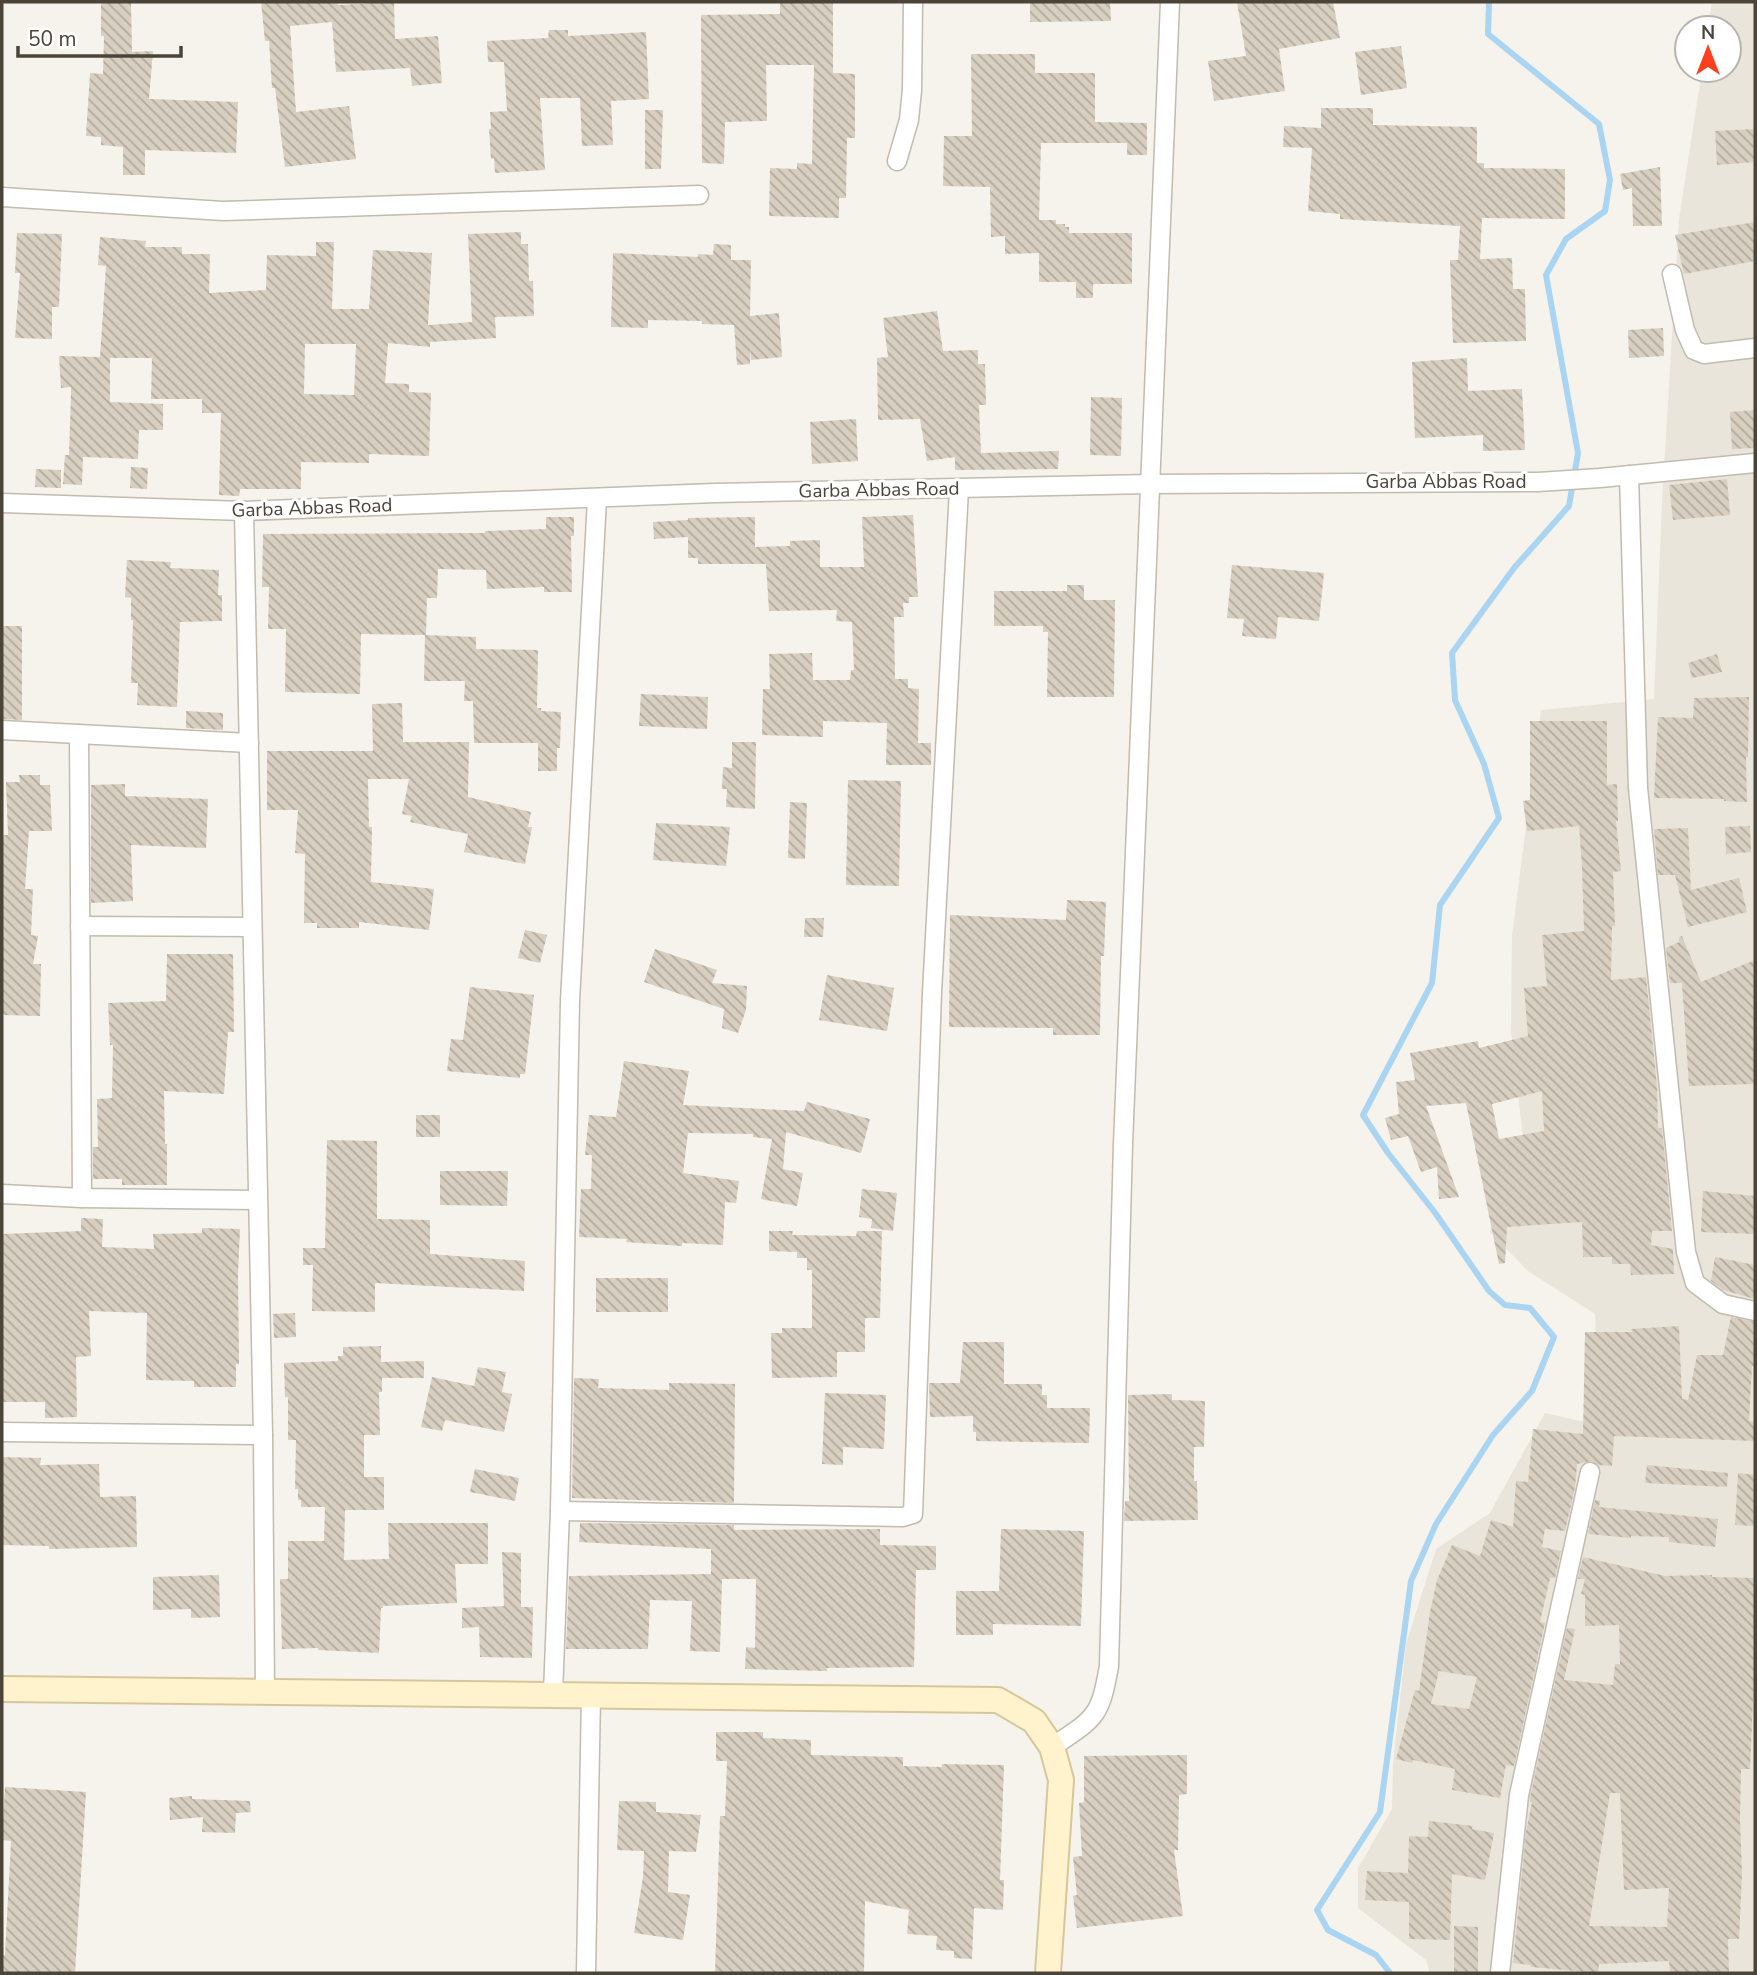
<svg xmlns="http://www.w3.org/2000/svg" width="1757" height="1975" viewBox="0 0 1757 1975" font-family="'Nunito Sans',sans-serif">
<defs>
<pattern id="building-back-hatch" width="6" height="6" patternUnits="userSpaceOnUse" patternTransform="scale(1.75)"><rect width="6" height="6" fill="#d8cfc1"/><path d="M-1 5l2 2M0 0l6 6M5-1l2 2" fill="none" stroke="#b1aa9e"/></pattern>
</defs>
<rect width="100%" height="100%" fill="#f6f3ec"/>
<polygon fill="#eae5da" points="1712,2 1755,2 1755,1973 1430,1973 1426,1960 1358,1908 1358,1868 1392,1809 1393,1764 1406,1644 1436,1549 1490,1513 1545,1413 1598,1425 1595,1314 1528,1271 1490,1232 1497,1195 1527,1173 1511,1032 1512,936 1541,710 1654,699 1662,502 1679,219 1702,70 1729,70 1729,28 1708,28"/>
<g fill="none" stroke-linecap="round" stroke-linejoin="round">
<polyline stroke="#a9d4f2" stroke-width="6" points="1390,1973 1376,1955 1328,1930 1317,1910 1380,1812 1411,1581 1436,1524 1493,1435 1532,1391 1554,1337 1530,1308 1505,1305 1489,1291 1436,1214 1388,1153 1363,1115 1432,983 1440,905 1499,818 1484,764 1455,700 1452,653 1514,568 1569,506 1578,453 1546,275 1566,239 1605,211 1610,180 1599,124 1488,34 1489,2"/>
</g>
<g fill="url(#building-back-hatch)" fill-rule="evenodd">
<polygon points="101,2 131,2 132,52 153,51 149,99 238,102 236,153 145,150 145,175 123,175 123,147 101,145 101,137 86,136 90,73 103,74 104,36 101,36"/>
<polygon points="261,2 338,2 338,5 394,2 395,39 438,36 442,83 412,86 410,68 336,72 332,22 290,26 296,112 349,106 356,159 285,167 275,88 272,88 269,41 265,41"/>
<polygon points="780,2 833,2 833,73 855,74 855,138 847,138 846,198 839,198 839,218 769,216 770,168 797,169 797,163 812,164 814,65 766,65 767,121 725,122 724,164 702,163 701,15 780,14"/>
<polygon points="1030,2 1110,2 1111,21 1030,22"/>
<polygon points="1237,2 1333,2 1340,38 1279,49 1285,91 1214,101 1208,61 1246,56"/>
<polygon points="549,30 568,30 568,36 646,32 649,99 611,101 613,145 582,146 580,98 540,98 545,170 495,173 494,158 491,159 489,129 491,129 490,112 507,111 504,62 488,62 487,41 548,38"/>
<polygon points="1401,46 1407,88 1361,95 1355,52"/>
<polygon points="971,54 1035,54 1035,73 1095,73 1095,122 1147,123 1147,155 1127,155 1127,143 1041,143 1039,220 1056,220 1056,224 1065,224 1065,227 1069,227 1069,233 1132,233 1132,284 1093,284 1093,298 1076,298 1076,282 1039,282 1039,253 1005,254 1005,236 991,237 990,187 943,186 944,136 972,136"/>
<polygon points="1321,108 1373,108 1373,125 1477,127 1477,163 1484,163 1484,168 1565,169 1565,219 1482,218 1480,259 1512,258 1513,289 1525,289 1526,341 1453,343 1450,260 1458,260 1460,226 1340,219 1340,214 1308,211 1312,148 1283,147 1284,126 1321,128"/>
<polygon points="645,110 663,110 661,169 645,169"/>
<polygon points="1755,129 1755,162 1717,165 1715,131"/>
<polygon points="1660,167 1662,226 1633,226 1632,188 1623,190 1620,174"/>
<polygon points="1755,222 1755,261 1684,274 1675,235"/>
<path d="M521 232V244H528L529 281H533L534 316 495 317 496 338 430 342V347L388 343 385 383 409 384V392L431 393 429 456 369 454V463L301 462V489H240L239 496 219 495 221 413H202V399H151L152 358H110V402L163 404V430H139L138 459 83 457 82 485 63 484 65 455H69L71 395V387L61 388 59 356 100 357 106 266 98 265 100 237 146 241 145 247H182V254H210L209 293 266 290 267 255 316 256V242H334L332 309H369L373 250 432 253 428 325 472 322 468 234ZM305 344H356L354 395 304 394Z"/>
<polygon points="17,233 62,234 59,307 52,307 52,339 15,338 20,273 15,273"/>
<polygon points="714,244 731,245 731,260 751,260 750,316 779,313 782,357 751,360 750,347 750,364 737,365 734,325 702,324 702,321 648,320 648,328 611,327 613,253 698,257 698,254 713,255"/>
<polygon points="937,311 943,351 978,350 978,364 985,364 986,405 979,405 981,453 1059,451 1058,469 955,470 955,457 927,461 920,419 878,420 877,358 888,357 883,318"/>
<polygon points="1663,328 1664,356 1629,358 1628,330"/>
<polygon points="1467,358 1468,391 1522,389 1525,450 1483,451 1483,435 1415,438 1412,362"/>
<polygon points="1091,397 1122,398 1121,456 1090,455"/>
<polygon points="1755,410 1755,448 1732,449 1730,412"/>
<polygon points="856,419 858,461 812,464 810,422"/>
<polygon points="131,467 148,468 147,489 130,488"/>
<polygon points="36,469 61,470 61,488 35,487"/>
<polygon points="1727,479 1730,515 1673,520 1669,485"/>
<polygon points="913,515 918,597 909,597 909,603 903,603 904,617 894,617 895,679 908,679 908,688 919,689 918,743 931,743 931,765 886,765 887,723 823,721 823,737 762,735 763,689 770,689 769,654 812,653 813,680 850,680 851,670 854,670 852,622 836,621 837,610 769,611 766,564 698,564 698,558 688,558 688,537 654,539 653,522 688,520 688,518 755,517 755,547 790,546 790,541 820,540 820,567 864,567 862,517"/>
<polygon points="546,517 574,517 574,536 571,536 572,592 544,592 544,587 487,589 486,570 438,569 437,598 427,598 426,635 476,637 476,649 538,650 537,708 541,708 541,711 561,712 560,748 557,748 557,771 538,771 538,743 474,743 473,701 464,701 465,681 424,681 425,635 361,634 360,694 285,692 286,629 268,629 269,587 262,587 263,534 485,533 485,531 546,529"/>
<polygon points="127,560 171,562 170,568 219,570 218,595 222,595 222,621 180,622 177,707 137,705 138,683 131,683 133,620 131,620 131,598 125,597"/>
<polygon points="1232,565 1324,573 1319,621 1278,617 1276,639 1242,636 1244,619 1227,618"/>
<polygon points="1067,585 1084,585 1084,600 1115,600 1114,697 1047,697 1048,632 1043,632 1043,626 994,626 994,591 1067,591"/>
<polygon points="2,626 22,626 22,720 2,719"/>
<polygon points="1717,654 1722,672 1692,678 1688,663"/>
<polygon points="641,694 708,697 707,729 639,726"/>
<polygon points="1749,697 1748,757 1746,757 1747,802 1724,801 1724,799 1654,798 1658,717 1693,718 1694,698"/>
<polygon points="402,703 403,742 469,742 468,797 531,812 528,827 532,827 525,864 464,852 468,834 410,822 412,816 402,814 409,779 368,779 369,827 372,827 371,882 434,889 429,930 359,922 359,928 317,928 317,923 304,923 305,854 295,853 298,810 267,810 267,751 373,751 372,704"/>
<polygon points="186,711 223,713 223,730 186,728"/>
<path d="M1530 721H1607V785L1617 784 1618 821H1616L1621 871 1613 872 1615 926H1612L1611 980 1646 977 1657 1086 1658 1128H1662L1672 1231H1652L1651 1245 1673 1249 1674 1274 1631 1275 1630 1264H1612V1257H1583L1582 1222 1507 1227 1505 1263 1499 1264 1466 1103 1426 1106 1459 1197 1439 1199 1437 1167 1421 1172 1408 1136 1391 1140 1385 1118 1399 1114 1396 1082 1415 1080 1410 1053 1478 1041 1479 1048 1528 1036 1524 988 1547 986 1542 935 1584 931 1582 867 1579 826 1527 831 1523 801 1530 800ZM1542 1091 1544 1131 1499 1139 1492 1104Z"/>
<polygon points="732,742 756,742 755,809 726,807 727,789 722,789 723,767 732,768"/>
<polygon points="19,775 40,775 40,785 50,785 52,831 29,831 25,889 33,889 31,935 38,936 33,964 41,964 40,1016 2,1015 2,835 8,835 6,782 20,782"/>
<polygon points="848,780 901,781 899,886 846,885"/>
<polygon points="125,784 125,796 208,799 206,848 131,845 133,901 91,903 91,785"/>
<polygon points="790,802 807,803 805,859 788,858"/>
<polygon points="656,823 730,827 726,866 653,860"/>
<polygon points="1750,826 1751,852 1726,854 1725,827"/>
<polygon points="1688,828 1691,890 1739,878 1747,912 1688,927 1675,875 1658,875 1654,829"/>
<polygon points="1067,900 1106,902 1104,956 1101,956 1100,1035 1053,1035 1053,1028 949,1027 950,915 1066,920"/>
<polygon points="805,918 824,918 823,937 804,937"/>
<polygon points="525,930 547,935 540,963 518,958"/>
<polygon points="1682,936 1701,982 1755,960 1755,1084 1689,1086 1682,983 1670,983 1666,948 1679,942 1679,937"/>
<polygon points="655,949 717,970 712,983 747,986 746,1010 738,1033 722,1028 724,1009 644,982"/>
<polygon points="167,954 233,954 234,1032 228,1032 224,1094 164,1091 165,1144 167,1144 167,1185 122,1185 122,1179 93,1179 93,1147 98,1147 97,1099 112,1098 113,1045 110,1045 108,1003 166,1001"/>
<polygon points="827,975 894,988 887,1031 819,1020"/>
<polygon points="470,987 534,995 525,1074 520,1074 520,1078 447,1071 451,1039 463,1040"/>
<polygon points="624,1061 689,1071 683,1105 804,1111 807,1102 870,1119 861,1153 786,1132 783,1169 803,1173 797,1206 761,1199 772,1139 753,1137 753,1134 688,1133 683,1173 739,1181 736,1203 725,1202 723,1245 682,1243 682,1246 626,1242 627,1239 579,1237 581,1189 591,1189 592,1155 585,1155 589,1115 616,1117"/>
<rect x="416" y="1115" width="24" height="22"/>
<polygon points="327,1140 377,1141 377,1219 430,1220 430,1254 525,1261 524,1291 375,1283 375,1312 312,1311 313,1265 303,1265 303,1248 325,1248"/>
<polygon points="440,1171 508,1171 507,1206 440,1205"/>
<polygon points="862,1189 897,1193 893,1231 871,1228 872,1219 859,1217"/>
<polygon points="1703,1191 1755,1196 1755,1234 1701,1232"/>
<polygon points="81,1218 103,1219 102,1247 154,1249 153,1234 202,1233 202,1228 240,1229 238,1274 239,1364 236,1364 236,1387 194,1387 194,1381 146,1380 147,1313 89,1311 91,1356 76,1357 77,1417 45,1418 45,1402 2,1402 2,1234 81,1231"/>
<polygon points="769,1231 793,1231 792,1235 856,1236 857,1231 882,1231 880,1318 865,1318 865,1352 837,1352 837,1377 772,1378 771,1333 782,1333 782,1328 812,1328 812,1270 807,1270 807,1258 797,1258 797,1252 769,1251"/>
<polygon points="1715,1257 1755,1265 1755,1299 1723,1290 1711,1281"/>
<rect x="596" y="1278" width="72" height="34"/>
<polygon points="295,1313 296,1337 274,1338 273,1314"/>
<path d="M1731 1317 1755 1322V1367L1752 1366 1749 1421 1755 1422V1441L1614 1436 1612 1466 1599 1465 1592 1461 1577 1464 1575 1488 1565 1531 1545 1529 1542 1547 1561 1551 1555 1578H1550L1540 1622 1545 1623 1514 1766 1506 1765 1500 1798 1452 1790 1455 1769 1413 1760 1412 1763 1396 1759 1415 1690 1419 1691 1430 1612 1437 1580 1452 1545 1480 1556 1491 1520 1513 1527 1516 1481 1528 1482 1533 1429 1583 1434 1585 1332H1632L1631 1329 1679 1326 1682 1399 1688 1400 1697 1355H1723ZM1439 1671 1477 1677 1469 1709 1431 1704Z"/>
<polygon points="963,1342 1004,1342 1004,1384 1042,1384 1042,1395 1047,1395 1047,1408 1090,1408 1089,1443 976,1441 976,1432 973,1432 973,1416 930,1417 929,1383 960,1383"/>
<polygon points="381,1346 381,1362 424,1361 424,1378 382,1378 382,1392 379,1392 380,1435 364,1435 364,1477 384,1477 384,1510 345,1510 344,1560 389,1559 388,1523 488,1523 488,1564 455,1564 457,1603 383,1606 383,1608 381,1608 379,1653 318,1650 318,1648 282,1649 280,1579 288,1579 288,1541 324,1541 325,1507 301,1507 301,1500 298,1500 298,1489 295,1489 296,1440 288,1440 288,1397 285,1397 284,1363 338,1361 338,1356 343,1356 343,1347"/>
<polygon points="478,1367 506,1372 502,1392 512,1394 504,1432 445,1420 442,1431 421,1427 432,1377 474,1386"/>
<polygon points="574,1378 599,1379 598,1388 669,1390 669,1383 735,1384 734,1503 572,1498"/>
<polygon points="825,1393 886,1395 884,1449 843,1447 843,1465 822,1464"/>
<polygon points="1172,1394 1172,1400 1205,1401 1204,1447 1194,1447 1194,1481 1197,1481 1198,1520 1124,1521 1125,1501 1129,1501 1128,1395"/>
<polygon points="2,1457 41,1458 40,1465 99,1464 100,1497 136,1496 137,1547 49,1549 49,1546 2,1545"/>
<polygon points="1647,1465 1728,1473 1727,1487 1645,1483"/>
<polygon points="475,1469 519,1478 515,1501 470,1492"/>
<polygon points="1738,1473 1755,1475 1755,1526 1735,1525"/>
<polygon points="1595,1500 1600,1501 1599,1507 1718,1519 1715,1547 1669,1542 1669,1537 1631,1536 1631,1538 1588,1534"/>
<polygon points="580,1523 734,1525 734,1530 880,1529 880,1545 936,1546 936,1570 916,1570 914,1667 827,1668 827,1671 745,1669 746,1647 755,1648 756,1579 722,1579 720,1652 690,1651 692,1601 650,1600 648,1649 566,1649 569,1576 711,1574 711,1549 579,1542"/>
<polygon points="1001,1529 1084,1531 1081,1626 993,1624 993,1635 956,1635 956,1591 999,1591"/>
<polygon points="502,1552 521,1553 521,1607 533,1607 532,1658 480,1657 479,1627 462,1628 462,1608 504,1606"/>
<path d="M1583 1557 1665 1576 1712 1575V1577L1755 1578V1654L1750 1769H1741L1740 1820 1742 1874 1739 1939H1728L1729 1973H1670L1669 1961 1599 1964 1598 1973 1531 1967V1965L1513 1963 1526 1832 1532 1802H1530V1797L1567 1628 1575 1629 1564 1680 1613 1685 1615 1664H1620L1619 1625 1585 1626V1595L1581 1594 1585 1579H1578ZM1610 1793H1620L1624 1890 1669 1888 1667 1927 1589 1926Z"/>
<polygon points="219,1575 220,1617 191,1618 191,1609 153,1610 153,1577"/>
<polygon points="716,1732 763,1732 763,1738 811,1740 811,1755 903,1757 903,1766 942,1767 942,1764 1004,1765 1000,1880 1004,1880 1003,1910 974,1908 972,1959 954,1958 954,1951 936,1950 937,1936 907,1934 909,1910 865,1901 864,1973 715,1973 720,1816 725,1816 727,1761 716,1761"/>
<polygon points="1187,1755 1187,1794 1179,1795 1178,1850 1174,1850 1183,1916 1077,1928 1073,1896 1077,1895 1073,1857 1082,1856 1079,1803 1084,1802 1084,1756"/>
<polygon points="5,1787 86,1792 75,1973 2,1973 2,1955 5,1955 11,1841 2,1840"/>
<polygon points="192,1796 192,1799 250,1801 251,1812 236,1813 235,1833 202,1832 203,1817 170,1820 169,1798"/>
<polygon points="619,1801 656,1802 656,1812 701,1815 696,1852 669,1851 668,1892 690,1895 683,1940 634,1933 643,1877 644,1851 617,1850"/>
<polygon points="1429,1821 1473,1826 1472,1829 1494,1833 1485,1880 1452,1874 1450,1940 1409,1939 1409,1902 1365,1900 1367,1871 1408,1873 1409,1836 1428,1837"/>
<polygon points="1454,1926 1478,1927 1478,1973 1454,1973"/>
</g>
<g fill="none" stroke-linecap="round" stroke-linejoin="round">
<defs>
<g id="street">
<polyline points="897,161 909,120 912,90 913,2"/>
<polyline points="2,197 223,211 699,195"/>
<polyline points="1672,274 1685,330 1694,350 1704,354 1755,348"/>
<polyline points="1629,475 1638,788 1686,1252 1695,1283 1723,1304 1755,1311"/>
<polyline points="2,503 244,511 715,493 1150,484 1538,482 1600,478 1755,463"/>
<polyline points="244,511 263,1435 265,1693"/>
<polyline points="2,730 249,743"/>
<polyline points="79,734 82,1198"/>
<polyline points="80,926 252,927"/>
<polyline points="2,1194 82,1198 257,1200"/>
<polyline points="2,1432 263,1435"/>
<polyline points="560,1511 903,1517 913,1514 932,993 959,489"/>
<polyline points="553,1694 560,1511 570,1001 597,499"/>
<path d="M1052 1747C1095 1718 1100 1718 1109 1666L1123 1144 1170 2"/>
<polyline points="586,1973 591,1694"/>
<polyline points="1500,1973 1519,1795 1590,1472"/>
</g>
<polyline id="secondary" points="2,1689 998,1700 1034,1721 1052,1747 1061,1780 1048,1973"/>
</defs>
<use href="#street" stroke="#c2bbae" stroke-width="21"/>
<use href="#secondary" stroke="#d6c79b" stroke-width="28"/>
<use href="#street" stroke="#fff" stroke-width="18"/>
<use href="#secondary" stroke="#fff3cd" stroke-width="24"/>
</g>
<g text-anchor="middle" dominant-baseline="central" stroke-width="6" stroke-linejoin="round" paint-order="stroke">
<g font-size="19" fill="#4b4439" stroke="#fff">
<text x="1446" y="482">Garba Abbas Road</text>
<text transform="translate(879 490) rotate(-1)">Garba Abbas Road</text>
<text transform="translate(312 508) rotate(-2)">Garba Abbas Road</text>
</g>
</g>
<rect width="1757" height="1975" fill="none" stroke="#4b4439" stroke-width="7"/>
<g transform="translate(1708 49)"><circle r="33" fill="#ffffff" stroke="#b7b4b0" stroke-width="2"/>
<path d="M0-5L12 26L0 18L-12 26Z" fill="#fc3f1d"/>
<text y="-10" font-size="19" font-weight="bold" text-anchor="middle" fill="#4b4439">N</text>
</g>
<path d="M18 46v10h163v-10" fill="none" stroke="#4b4439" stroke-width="3.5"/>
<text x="28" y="46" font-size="21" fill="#4b4439" stroke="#ffffff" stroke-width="5" paint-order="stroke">50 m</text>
</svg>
